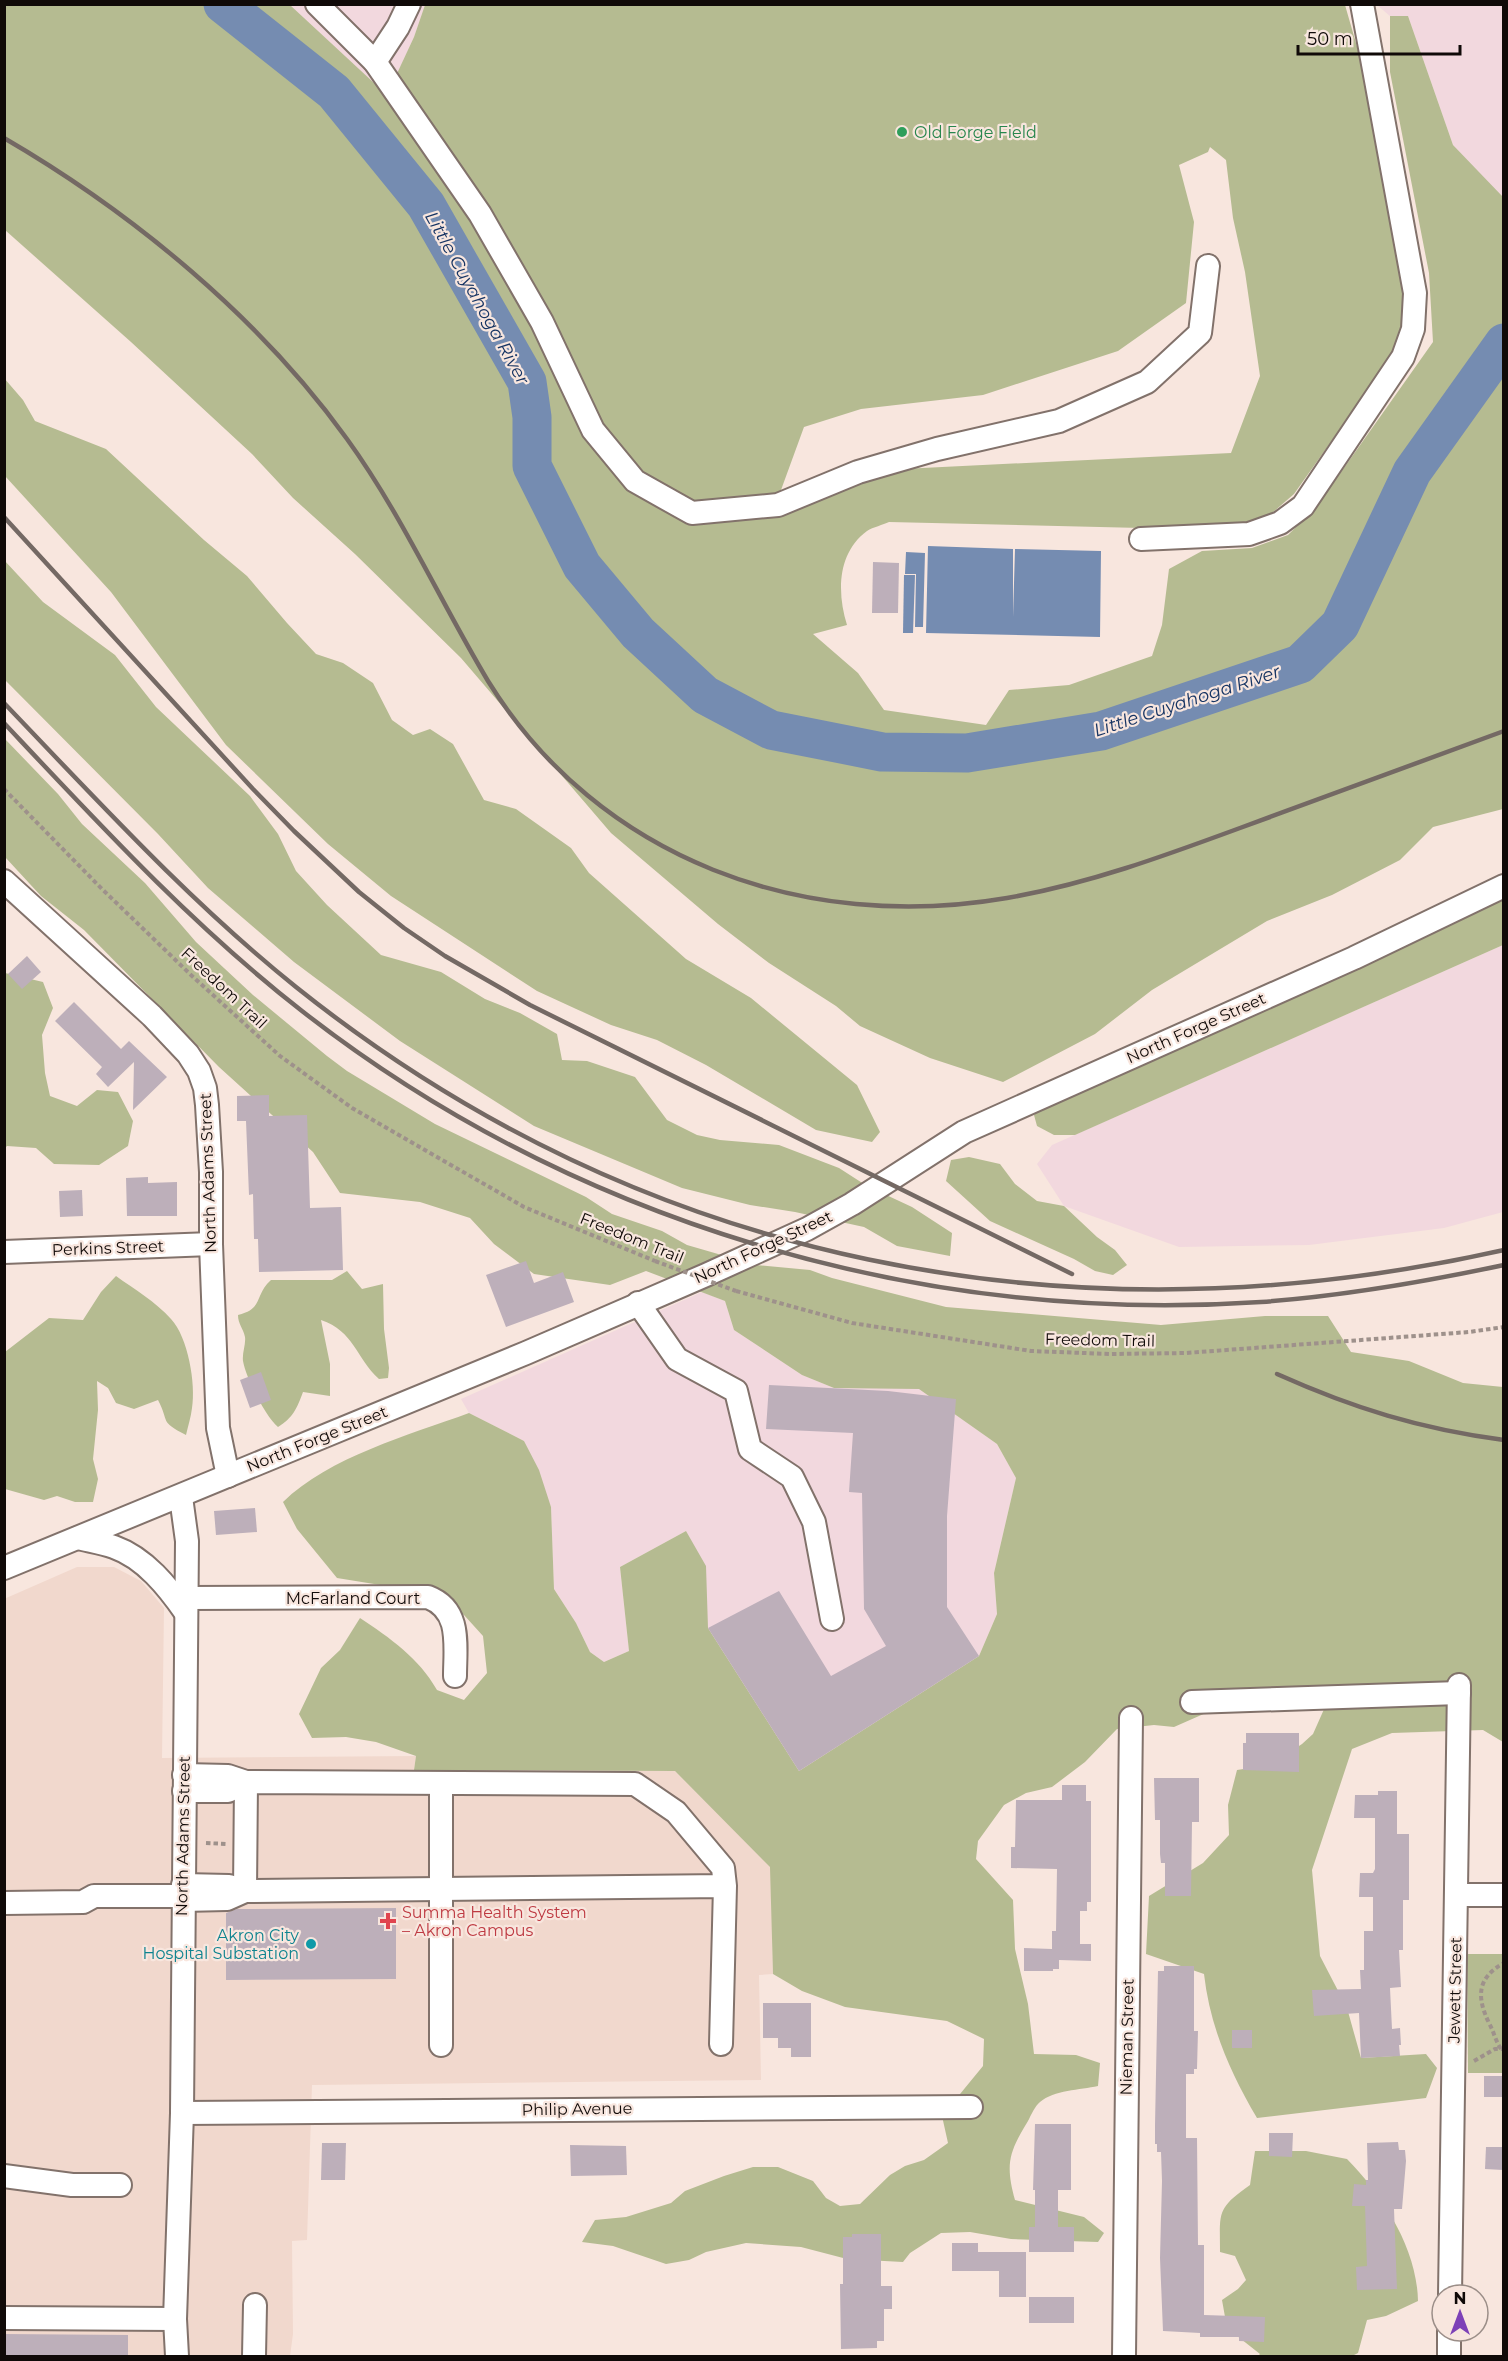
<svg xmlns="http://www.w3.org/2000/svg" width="1508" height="2361" viewBox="0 0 1508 2361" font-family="Montserrat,sans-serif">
<rect width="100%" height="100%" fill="#f8e6de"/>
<g fill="#f2d8de">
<polygon points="290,5 425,5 414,37 387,96"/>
<polygon points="1377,5 1503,5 1503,201 1453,145 1408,16 1390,16"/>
<polygon points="1503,945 1503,1212 1444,1228 1309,1245 1179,1247 1064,1206 1037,1164 1052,1145"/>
<polygon points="702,1292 725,1301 734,1330 802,1375 834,1388 919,1388 997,1444 1016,1478 994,1573 997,1614 979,1656 799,1771 708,1628 686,1531 620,1567 629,1651 604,1662 590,1652 576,1623 554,1589 551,1507 524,1441 469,1413 461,1399"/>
</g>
<polygon fill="#f1d8cd" points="77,1567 114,1567 141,1581 164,1608 162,1758 416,1756 414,1770 675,1771 771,1867 773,1974 759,1975 761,2080 312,2085 307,2240 292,2241 293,2334 290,2356 5,2356 4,1599"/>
<g fill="#b5bb91" fill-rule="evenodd">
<path d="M4 5H290L387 95 414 37 425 5H1345L1364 71 1406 293 1403 333 1391 357 1294 494 1264 520 1225 530 889 522C883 525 873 527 867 531 837 553 837 593 847 625L813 634 858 673 884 710 986 725 1009 690 1069 685 1152 656 1162 625 1169 569 1202 551 1252 548 1288 535 1317 506 1433 342 1429 273 1390 72V16H1408L1453 145 1503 197V809L1433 827 1400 860 1332 895 1267 921 1152 990 1095 1034 1003 1082 930 1058 860 1026 836 1006 769 963 718 924 611 833 461 658 355 554 293 498 252 454 131 342 5 230ZM1210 147 1226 160 1233 218 1245 272 1260 376 1231 453 902 469 763 506 781 490 804 427 861 409 983 395 1118 351 1186 303 1194 222 1179 165 1208 152Z"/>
<polygon points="4,378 23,400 35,421 106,449 204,540 247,576 287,623 316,654 343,663 373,683 392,720 413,735 430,729 453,744 484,800 516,809 571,848 589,873 686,959 751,998 857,1085 880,1132 872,1142 816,1130 706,1065 657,1040 611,1025 537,991 391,896 328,844 226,745 111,592 5,476"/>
<polygon points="4,560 43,602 115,655 156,707 250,796 278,834 296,871 327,905 381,955 441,972 485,999 520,1013 557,1034 562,1060 587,1061 635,1077 667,1120 697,1135 720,1140 779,1145 839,1168 867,1186 912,1207 952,1233 950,1256 897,1246 864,1227 795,1212 750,1205 682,1188 534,1126 400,1041 294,962 208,888 158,834 5,680"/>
<path d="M5 739 58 794 82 824 145 883 196 942 253 995 327 1056 347 1071 435 1124 586 1197 612 1214 662 1231 687 1245 756 1265 810 1270 832 1278 946 1307 1161 1325 1265 1316H1328L1351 1352 1409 1361 1463 1383 1503 1387V1742L1483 1730 1392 1733 1352 1749 1312 1870 1320 1956 1347 2008 1361 2058 1426 2054 1437 2068 1426 2098 1257 2118C1230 2072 1210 2027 1204 1974L1146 1954 1149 1896 1203 1863 1229 1835 1228 1805 1237 1770 1270 1765 1302 1744 1313 1734 1325 1707 1249 1694 1174 1727 1154 1725 1117 1729 1085 1762 1052 1787 1026 1793 1004 1805 978 1841 976 1859 1013 1900 1015 1949 1028 2004 1034 2054 1076 2055 1100 2063 1098 2086C1080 2090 1054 2090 1040 2102 1035 2106 1031 2115 1028 2121 1009 2152 1005 2164 1015 2200L1084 2217 1104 2233 1098 2242 1011 2239 970 2232 941 2233 910 2253 903 2262 847 2259 801 2247 746 2243 706 2252 689 2260 666 2264 613 2246 582 2242 595 2220 626 2217 671 2203 685 2191 724 2176 753 2167H778L813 2181 826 2198 840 2206 860 2204 890 2175 905 2166 924 2160 948 2143 942 2116 983 2066 984 2039 947 2021 845 2007 802 1991 773 1974 770 1867 675 1771 414 1770 416 1756 376 1742 346 1737 312 1738 299 1714 321 1668 340 1650 360 1618C390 1638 419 1658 437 1690L464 1700 487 1673 483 1636 464 1615 436 1594 337 1578 297 1529 283 1502C329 1457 409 1435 469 1413L524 1441 539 1470 551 1507 554 1589 576 1623 590 1652 604 1662 629 1651 620 1567 686 1531 706 1566 708 1628 799 1771 979 1656 997 1614 994 1573 1016 1478 997 1444 919 1389 834 1388 802 1375 734 1330 725 1301 646 1271 610 1285 534 1274 494 1244 470 1218 420 1202 340 1193 313 1152 219 1067 84 930 41 896 5 857Z"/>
<polygon points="1503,896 1503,945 1075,1135 1054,1135 1037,1126 1034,1115 1044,1104"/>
<polygon points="5,973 43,982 53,1008 42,1035 45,1073 50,1096 77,1106 97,1090 118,1092 133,1121 128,1146 99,1165 54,1164 36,1148 7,1146 5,1148"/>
<polygon points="969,1157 1000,1164 1015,1184 1037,1201 1064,1206 1097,1237 1115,1250 1127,1265 1113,1275 1095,1271 1074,1259 990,1221 946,1181 951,1160"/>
<path d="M347 1271 362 1289 383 1284 384 1329 389 1368 388 1378 379 1379C356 1358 354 1331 321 1320L330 1364V1396L303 1392C297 1408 293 1418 278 1427 265 1416 246 1378 243 1361 242 1353 246 1344 245 1337 243 1328 238 1324 238 1315 264 1309 254 1295 271 1280H332Z"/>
<path d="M116 1276C134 1289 156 1302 171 1319 188 1337 196 1384 192 1408 191 1417 188 1426 186 1435 159 1421 170 1423 158 1400L134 1409 116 1403 108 1388 97 1381 98 1410 93 1459 98 1479 93 1502H75L57 1496 44 1500 5 1489V1352L49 1318 83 1320 101 1292Z"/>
<polygon points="1467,1954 1503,1954 1503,2073 1468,2073"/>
<path d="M1255 2151H1306L1347 2159C1383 2196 1417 2248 1418 2301L1386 2316 1367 2320 1358 2353 1352 2356H1258L1260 2354 1227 2328 1222 2300 1238 2289 1246 2280 1235 2256 1220 2252C1220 2212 1216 2209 1250 2185Z"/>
</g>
<g fill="#758cb1">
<polygon points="928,546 1013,549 1013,617 1015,549 1101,551 1100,637 926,633"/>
<polygon points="906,552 925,553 923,627 915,627 916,574 905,574"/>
<polygon points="904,575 915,575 913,633 903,633"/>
</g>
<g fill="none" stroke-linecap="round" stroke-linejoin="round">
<polyline stroke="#758cb1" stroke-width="39" points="223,4 334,92 426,205 527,382 532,417 532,466 582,566 638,633 705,695 771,730 882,752 967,753 1101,731 1300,664 1340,625 1412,472 1504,343"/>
</g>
<g fill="#bdafba">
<polygon points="873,562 899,563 898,613 872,613"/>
<polygon points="27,956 41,972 22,989 8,974"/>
<polygon points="74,1002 121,1049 129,1041 167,1077 133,1110 134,1062 108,1087 96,1074 102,1067 55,1021"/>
<polygon points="269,1095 269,1116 307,1115 310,1208 341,1207 343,1270 259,1272 258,1239 254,1239 253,1194 249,1195 246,1121 237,1121 237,1096"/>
<polygon points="148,1177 148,1183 177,1182 177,1216 127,1216 126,1178"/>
<polygon points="82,1190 83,1216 60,1217 59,1191"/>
<polygon points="526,1261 534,1283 563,1272 574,1302 506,1327 486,1275"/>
<polygon points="261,1372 271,1400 250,1408 240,1380"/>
<polygon points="769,1385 888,1391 956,1399 947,1516 947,1607 979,1656 799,1771 708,1628 779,1591 831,1676 886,1646 864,1609 862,1493 849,1492 853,1433 766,1429"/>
<polygon points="255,1508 257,1532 216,1535 214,1511"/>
<polygon points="1246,1733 1299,1733 1299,1772 1243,1770 1243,1743 1246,1743"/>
<polygon points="1154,1778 1199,1778 1199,1822 1192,1822 1191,1896 1165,1896 1165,1863 1161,1863 1160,1854 1160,1820 1155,1820"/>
<polygon points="1062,1785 1086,1785 1086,1801 1091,1801 1091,1902 1087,1902 1087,1911 1080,1911 1080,1944 1091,1944 1091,1961 1059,1960 1059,1969 1053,1969 1053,1971 1024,1971 1024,1948 1052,1949 1052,1931 1056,1931 1057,1869 1011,1868 1011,1847 1015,1847 1016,1800 1062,1800"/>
<polygon points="1378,1791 1397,1791 1397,1834 1409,1834 1409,1900 1403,1900 1403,1950 1399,1950 1401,1987 1390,1988 1392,2029 1400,2028 1401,2045 1399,2045 1400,2056 1361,2058 1359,2013 1314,2016 1312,1990 1361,1989 1360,1970 1364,1970 1364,1931 1373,1931 1373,1897 1359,1897 1360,1873 1373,1873 1375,1869 1375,1818 1354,1818 1355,1795 1378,1795"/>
<polygon points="396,1908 396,1979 226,1980 226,1913 237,1909"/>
<polygon points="1164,1966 1194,1966 1194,2031 1198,2031 1197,2069 1194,2069 1194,2074 1186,2074 1186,2138 1197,2138 1198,2245 1204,2245 1204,2315 1265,2317 1264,2342 1239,2341 1239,2337 1200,2337 1200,2333 1163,2331 1160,2258 1162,2181 1161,2152 1157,2152 1157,2144 1155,2144 1155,2126 1158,1971 1164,1971"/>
<polygon points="763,2003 811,2003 811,2057 791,2057 791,2048 778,2048 778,2038 763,2038"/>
<rect x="1232" y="2030" width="20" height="18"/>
<rect x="1484" y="2076" width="19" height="21"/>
<polygon points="1035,2124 1071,2124 1071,2190 1058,2190 1058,2227 1074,2227 1074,2252 1029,2252 1029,2227 1035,2227 1035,2190 1033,2190"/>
<polygon points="1269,2133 1293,2133 1292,2157 1269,2156"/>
<polygon points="1398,2142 1399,2150 1405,2150 1406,2161 1402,2209 1394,2209 1397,2289 1357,2290 1356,2267 1367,2266 1365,2206 1352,2206 1354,2184 1366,2185 1366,2180 1368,2180 1367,2143"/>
<polygon points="322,2143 346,2143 345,2180 321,2180"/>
<polygon points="570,2145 626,2146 627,2175 571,2176"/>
<polygon points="1486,2147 1503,2147 1503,2170 1485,2169"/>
<polygon points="852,2234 881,2234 881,2286 892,2286 892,2309 884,2309 884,2341 877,2341 877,2348 841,2349 840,2284 843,2284 843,2237 852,2237"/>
<polygon points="952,2243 978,2243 978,2252 1026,2252 1026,2297 999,2297 999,2271 952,2271"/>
<rect x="1029" y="2297" width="45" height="26"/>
<polygon points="4,2334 128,2335 128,2356 4,2356"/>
</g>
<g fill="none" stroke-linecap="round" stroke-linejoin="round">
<defs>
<g id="minor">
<polyline points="317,4 375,62 480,214 542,322 593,430 635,481 692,513 778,505 858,472 937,449 1059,421 1147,382 1200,333 1208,266"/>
<polyline points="375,62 398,27 409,4"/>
<polyline points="1141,539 1249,534 1280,523 1303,506 1403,357 1413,329 1415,293 1362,4"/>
<polyline points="4,881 152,1016 188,1054 199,1071 205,1088 207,1105 211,1172 211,1244 218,1428 228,1476"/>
<polyline points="4,1252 211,1244"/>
<polyline points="638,1303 677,1359 736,1391 750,1449 792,1477 814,1522 832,1619"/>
<path d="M78 1538C90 1541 103 1543 114 1547 145 1558 168 1587 186 1613"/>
<polyline points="4,1568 526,1353 706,1275 807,1229 852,1204 964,1132 1354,958 1504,886"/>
<path d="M186 1598 428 1597C462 1610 455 1646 455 1676"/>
<polyline points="1192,1702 1459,1693"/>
<polyline points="184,1775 228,1776 246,1782 228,1791 184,1791"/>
<polyline points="441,1785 441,2045"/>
<polyline points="1456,1895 1504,1895"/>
<polyline points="183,1900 227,1899 245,1891 229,1886 183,1885"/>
<polyline points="4,1903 83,1902 94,1896 183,1896"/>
<polyline points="721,2044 725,1886 723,1868 676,1812 635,1784 246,1782 245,1891 725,1886"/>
<polyline points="182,2113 971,2107"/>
<polyline points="4,2176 72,2185 120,2185"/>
<polyline points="1450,2295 1459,1685"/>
<polyline points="4,2318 175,2319"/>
<polyline points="177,2356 175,2319 182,2113 187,1541 181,1497"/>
<polyline points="254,2356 255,2305"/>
<polyline points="1124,2356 1131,1718"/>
<polyline points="1449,2356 1449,2331"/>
</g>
</defs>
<use href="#minor" stroke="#82726b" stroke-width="26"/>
<g stroke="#9e918b" stroke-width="4" stroke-dasharray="4.5 3" stroke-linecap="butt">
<polyline points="4,789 102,889 191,975 280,1056 352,1108 524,1207 655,1261"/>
<polyline points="736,1291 852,1323 1031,1351 1110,1354 1186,1353 1469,1332 1504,1327"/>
<polyline points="206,1843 226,1844"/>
<path d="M1501 2049C1495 2040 1494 2032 1489 2023 1477 1998 1476 1978 1504 1963"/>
<polyline points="1474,2061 1495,2049 1502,2049"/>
</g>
<use href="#minor" stroke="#fff" stroke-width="22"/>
<g stroke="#746964" stroke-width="4.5">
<path d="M4 138C133 213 260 318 347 439 402 515 440 601 488 681 599 860 804 933 1007 898 1088 884 1164 856 1240 828 1328 796 1416 764 1504 731"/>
<polyline points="4,517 253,789 294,831 359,892 404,928 445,956 530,1005 1072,1274"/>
<path d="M4 703C98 801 190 902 296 987 645 1266 1071 1347 1504 1250"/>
<path d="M4 723C99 824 193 926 302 1011 572 1222 920 1325 1261 1302 1343 1296 1424 1282 1504 1265"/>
<path d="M1277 1374C1353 1408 1420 1429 1504 1440"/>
</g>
<polyline stroke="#9e918b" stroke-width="4" stroke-dasharray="4.5 3" stroke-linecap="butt" points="655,1261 736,1291"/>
</g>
<circle fill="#2e9e5b" stroke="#f8e6de" stroke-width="2" cx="902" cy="132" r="6"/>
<path fill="#e0444e" stroke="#f8e6de" stroke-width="2" d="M385 1912h6v6h6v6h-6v6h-6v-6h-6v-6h6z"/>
<circle fill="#0f9aa8" stroke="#f8e6de" stroke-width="2" cx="311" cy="1944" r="6"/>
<g text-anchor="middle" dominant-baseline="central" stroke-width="4.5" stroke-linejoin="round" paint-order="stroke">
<g font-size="16" fill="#27864d" stroke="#f8e6de" text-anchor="start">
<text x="914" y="132">Old Forge Field</text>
</g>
<g font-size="16" fill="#100a08" stroke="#f8e6de">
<text transform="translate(224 988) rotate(43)">Freedom Trail</text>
<text transform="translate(1196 1028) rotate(-24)">North Forge Street</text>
<text transform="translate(208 1173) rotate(-92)">North Adams Street</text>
<text transform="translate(632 1238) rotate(22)">Freedom Trail</text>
<text transform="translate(763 1247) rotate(-25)">North Forge Street</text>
<text transform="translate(108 1248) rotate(-2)">Perkins Street</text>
<text transform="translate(1100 1340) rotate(1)">Freedom Trail</text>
<text transform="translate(317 1439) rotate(-22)">North Forge Street</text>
<text x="353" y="1598">McFarland Court</text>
<text transform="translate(183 1836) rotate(-89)">North Adams Street</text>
<text transform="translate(1455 1990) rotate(-89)">Jewett Street</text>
<text transform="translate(1127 2037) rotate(-89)">Nieman Street</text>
<text transform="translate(577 2109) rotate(-1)">Philip Avenue</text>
</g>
<g font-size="16" fill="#be3a42" stroke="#f8e6de" text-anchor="start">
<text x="402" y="1912">Summa Health System<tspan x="402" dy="18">– Akron Campus</tspan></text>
</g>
<g font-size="16" fill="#0d838f" stroke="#f8e6de" text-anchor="end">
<text x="299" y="1935">Akron City<tspan x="299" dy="18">Hospital Substation</tspan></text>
</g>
<g font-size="18" font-style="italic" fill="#163463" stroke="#f8e6de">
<text transform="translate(477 298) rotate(61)">Little Cuyahoga River</text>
<text transform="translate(1187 701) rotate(-18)">Little Cuyahoga River</text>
</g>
</g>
<rect width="1508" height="2361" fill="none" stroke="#100a08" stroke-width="12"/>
<g transform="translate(1460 2313)"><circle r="28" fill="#f8e6de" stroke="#9b8e88" stroke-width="1.5"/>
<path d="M0-4.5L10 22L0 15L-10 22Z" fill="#7d41b7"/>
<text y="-9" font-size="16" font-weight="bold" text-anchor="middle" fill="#100a08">N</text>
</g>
<path d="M1298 45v9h162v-9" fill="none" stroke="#100a08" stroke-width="3"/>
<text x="1307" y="45" font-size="18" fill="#100a08" stroke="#f8e6de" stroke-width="4.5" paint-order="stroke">50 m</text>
</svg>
